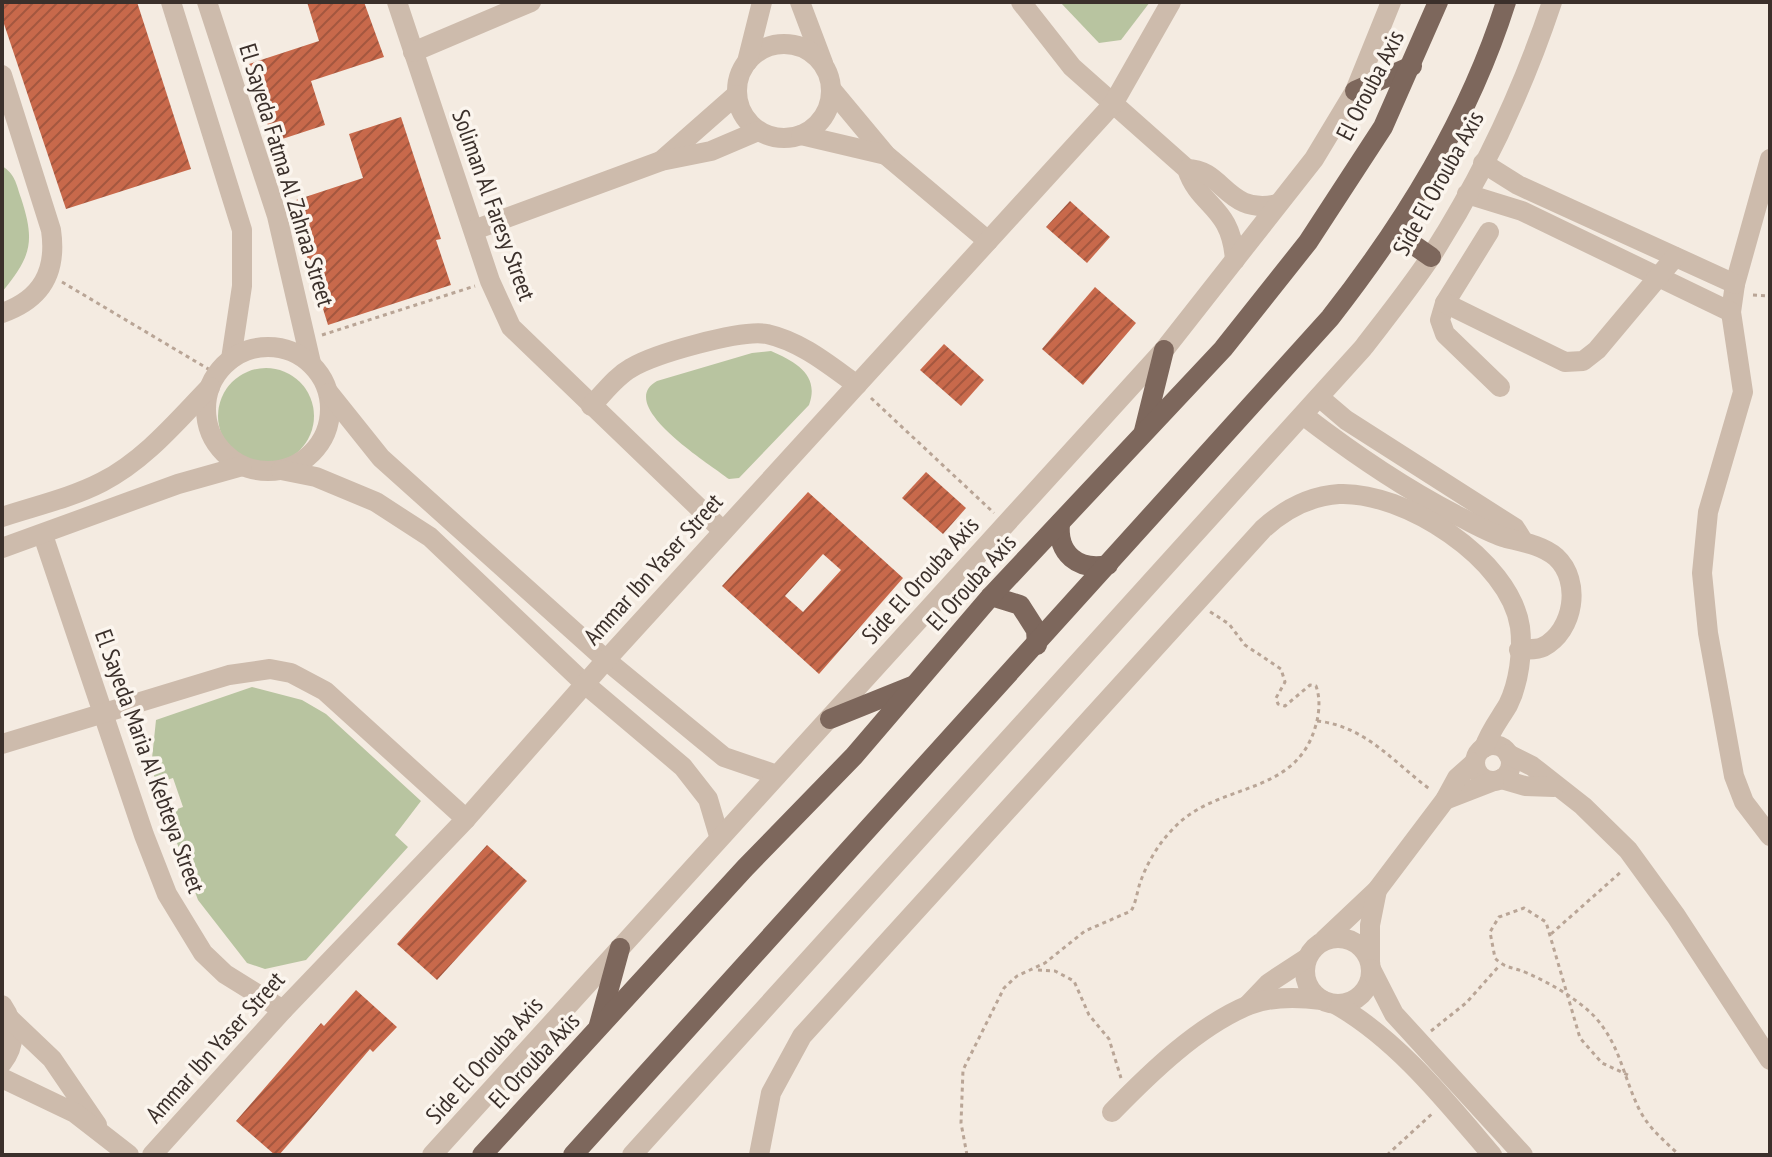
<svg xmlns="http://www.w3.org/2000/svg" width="1772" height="1157" viewBox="0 0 1772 1157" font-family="'PT Sans Narrow',sans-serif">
<defs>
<pattern id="building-hatch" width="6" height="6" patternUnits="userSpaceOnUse" patternTransform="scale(2)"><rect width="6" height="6" fill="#c8694b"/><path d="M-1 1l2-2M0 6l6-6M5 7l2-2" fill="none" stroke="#a4573f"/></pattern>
</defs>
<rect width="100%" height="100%" fill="#f4ebe1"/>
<g fill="#b8c4a0">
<polygon points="1060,2 1150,2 1121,40 1099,43"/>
<path d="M2 166C15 174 16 183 21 198 35 241 32 256 2 292Z"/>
<path d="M771 351C796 362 820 375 809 405L739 478 729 479C710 464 614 405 657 381L752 353Z"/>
<circle cx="266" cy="416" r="48"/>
<polygon points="252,687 302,700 326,714 421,801 395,835 408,847 306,960 265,969 247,963 198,900 166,813 183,807 173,778 157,783 151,768 156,720"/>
</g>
<g fill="url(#building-hatch)" fill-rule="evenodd">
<polygon points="2,2 137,2 191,169 66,209 2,18"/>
<polygon points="307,2 364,2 384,57 311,81 325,125 273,142 249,64 319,41"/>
<polygon points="401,117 441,239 436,240 451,285 328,325 290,202 363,178 349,134"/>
<polygon points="1070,201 1110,237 1087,263 1046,227"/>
<polygon points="1095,287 1136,323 1083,385 1042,349"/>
<polygon points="944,344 984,380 961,406 920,370"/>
<polygon points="926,472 966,508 943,534 902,498"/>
<path d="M808 492 903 578 819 674 722 586ZM823 554 841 570 803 612 785 596Z"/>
<polygon points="487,845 527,881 437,980 397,944"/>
<polygon points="356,990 397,1027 373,1052 370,1049 300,1131 279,1155 275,1155 236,1121 321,1023 324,1026"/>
</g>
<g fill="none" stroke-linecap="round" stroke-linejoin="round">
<g stroke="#b9a596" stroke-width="3" stroke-dasharray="4 4" stroke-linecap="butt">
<polyline points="62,282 210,370"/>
<polyline points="1753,295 1770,296"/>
<polyline points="322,335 475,286"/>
<polyline points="871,398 994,513"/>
<path d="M1317 721C1366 726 1394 763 1431 790"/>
<polyline points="1551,934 1622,871"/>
<polyline points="1038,970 1055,971 1074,981 1089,1015 1109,1039 1121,1078"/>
<polyline points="1431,1031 1466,1003 1500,965"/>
<path d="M1628 1075 1602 1063 1580 1038 1546 922 1524 908 1499 917 1490 932 1495 958C1505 969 1514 967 1527 973 1550 983 1576 998 1594 1016 1620 1044 1623 1076 1639 1109 1649 1129 1664 1140 1679 1155"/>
<path d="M967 1155 961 1123 963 1070 1004 988 1017 976 1045 963 1085 931 1131 911C1136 903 1137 892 1140 883 1148 860 1162 838 1180 822 1224 783 1295 794 1315 728 1319 715 1321 700 1316 686L1310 685 1285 706 1278 704 1276 698 1285 682 1281 669 1245 645 1229 624 1209 611"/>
<polyline points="1387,1155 1434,1112"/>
</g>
<g stroke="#cdbbac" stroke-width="20">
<polyline points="171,2 242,230 242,286 231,359"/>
<polyline points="207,2 277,216 311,363"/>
<polyline points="397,2 490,281 511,327 723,531"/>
<polyline points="800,2 823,63"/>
<path d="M1021 2 1072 67 1187 169C1200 208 1231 205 1235 260"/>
<circle cx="784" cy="91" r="47"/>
<polyline points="413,52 531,2"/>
<polyline points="747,62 762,2"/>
<path d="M2 75 51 230C57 271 42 299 2 313"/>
<polyline points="831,89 886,155 988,241"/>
<polyline points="801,135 886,155"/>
<polyline points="1770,159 1735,284 1731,312 1743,392 1708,512 1702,573 1708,633 1734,776 1744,802 1770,836"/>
<polyline points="661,161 736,95"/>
<polyline points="1483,163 1518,185 1735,284"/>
<path d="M1187 169C1224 169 1226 216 1278 204"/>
<polyline points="1467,194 1522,211 1731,312"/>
<polyline points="474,230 661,161 711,151 758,131"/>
<polyline points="1489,232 1445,303 1440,320 1445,334 1500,387"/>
<polyline points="1445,303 1565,362 1583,361 1597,350 1675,257"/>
<circle cx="268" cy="409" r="62"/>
<polyline points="329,393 381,458 606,660 724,757 777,775"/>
<polyline points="1319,397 1346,420 1515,528 1522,539"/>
<path d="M591 406C604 393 615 377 631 368 654 354 741 329 767 334 802 342 829 365 857 385"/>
<path d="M1303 415C1351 452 1402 487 1456 515 1471 522 1489 533 1506 538 1522 542 1542 545 1556 557 1582 581 1574 631 1543 647 1537 650 1527 649 1519 650"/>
<polyline points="281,470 316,477 376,502 430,537 585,684 683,767 708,799 719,836"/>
<path d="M2 517C35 506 71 498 102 482 145 460 177 421 210 387"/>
<polyline points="43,535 144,835 167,894 203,953 225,974 283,1010"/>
<polyline points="2,548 178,484 242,466"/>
<polyline points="2,744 229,675 270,669 291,673 325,691 466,819"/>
<circle cx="1493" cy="763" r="18"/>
<polyline points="1508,754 1532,766 1583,806 1628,850 1676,916 1770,1060"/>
<polyline points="1501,779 1525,786 1554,787"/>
<polyline points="1445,800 1494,781"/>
<circle cx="1338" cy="971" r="33"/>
<polyline points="1324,940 1377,890 1445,800 1457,778 1475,762"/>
<polyline points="1370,961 1370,925 1377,890"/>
<polyline points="1371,969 1394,1014 1523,1155"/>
<path d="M1335 1004C1397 1039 1446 1101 1492 1155"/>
<path d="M2 1005C15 1024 17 1044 2 1063"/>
<polyline points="1248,1005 1269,983 1307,958"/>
<polyline points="10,1019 52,1059 97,1125"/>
<polyline points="2,1078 75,1113 129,1155"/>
<path d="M1112 1112C1150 1073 1198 1026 1249 1005 1272 996 1298 997 1322 1000"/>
<polyline points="152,1155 283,1010 466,819 606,660 1113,104 1171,2"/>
<polyline points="432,1155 1164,350 1314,159 1355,91 1391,2"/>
<path d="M632 1155 1363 348C1386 318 1411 287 1432 255 1481 178 1523 89 1552 2"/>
<path d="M759 1155 771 1093 802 1036 1263 529C1285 509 1309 496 1339 494 1404 491 1510 559 1520 627 1523 651 1519 683 1508 705 1499 720 1490 731 1484 748"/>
</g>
<g stroke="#7d675c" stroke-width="20">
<polyline points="1355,91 1412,66"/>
<polyline points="1395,232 1431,257"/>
<polyline points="1144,431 1164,350"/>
<path d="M1060 523C1057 554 1078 571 1108 565"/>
<polyline points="991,596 1020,605 1036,630 1037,645"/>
<polyline points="830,719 912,686"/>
<polyline points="599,1025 620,948"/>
<polyline points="482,1155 745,868 854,756 991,596 1223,349 1308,242 1383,127 1438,2"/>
<path d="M573 1155 1330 318C1405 222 1469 119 1506 2"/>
</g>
</g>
<g text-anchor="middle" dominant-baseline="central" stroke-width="7" stroke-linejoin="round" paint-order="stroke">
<g font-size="24" fill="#3b302b" stroke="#fbf5ee">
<text transform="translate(1370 85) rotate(-63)">El Orouba Axis</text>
<text transform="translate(287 175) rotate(73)">El Sayeda Fatma Al Zahraa Street</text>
<text transform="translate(1438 183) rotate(-61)">Side El Orouba Axis</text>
<text transform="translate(494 205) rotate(70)">Soliman Al Faresy Street</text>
<text transform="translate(653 569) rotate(-48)">Ammar Ibn Yaser Street</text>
<text transform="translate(920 580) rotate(-48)">Side El Orouba Axis</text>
<text transform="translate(971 582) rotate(-48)">El Orouba Axis</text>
<text transform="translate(150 761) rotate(70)">El Sayeda Maria Al Kebteya Street</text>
<text transform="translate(215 1047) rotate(-48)">Ammar Ibn Yaser Street</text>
<text transform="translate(484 1060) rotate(-48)">Side El Orouba Axis</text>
<text transform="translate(534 1060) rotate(-47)">El Orouba Axis</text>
</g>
</g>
<rect width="1772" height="1157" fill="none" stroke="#3b302b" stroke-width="8"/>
</svg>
